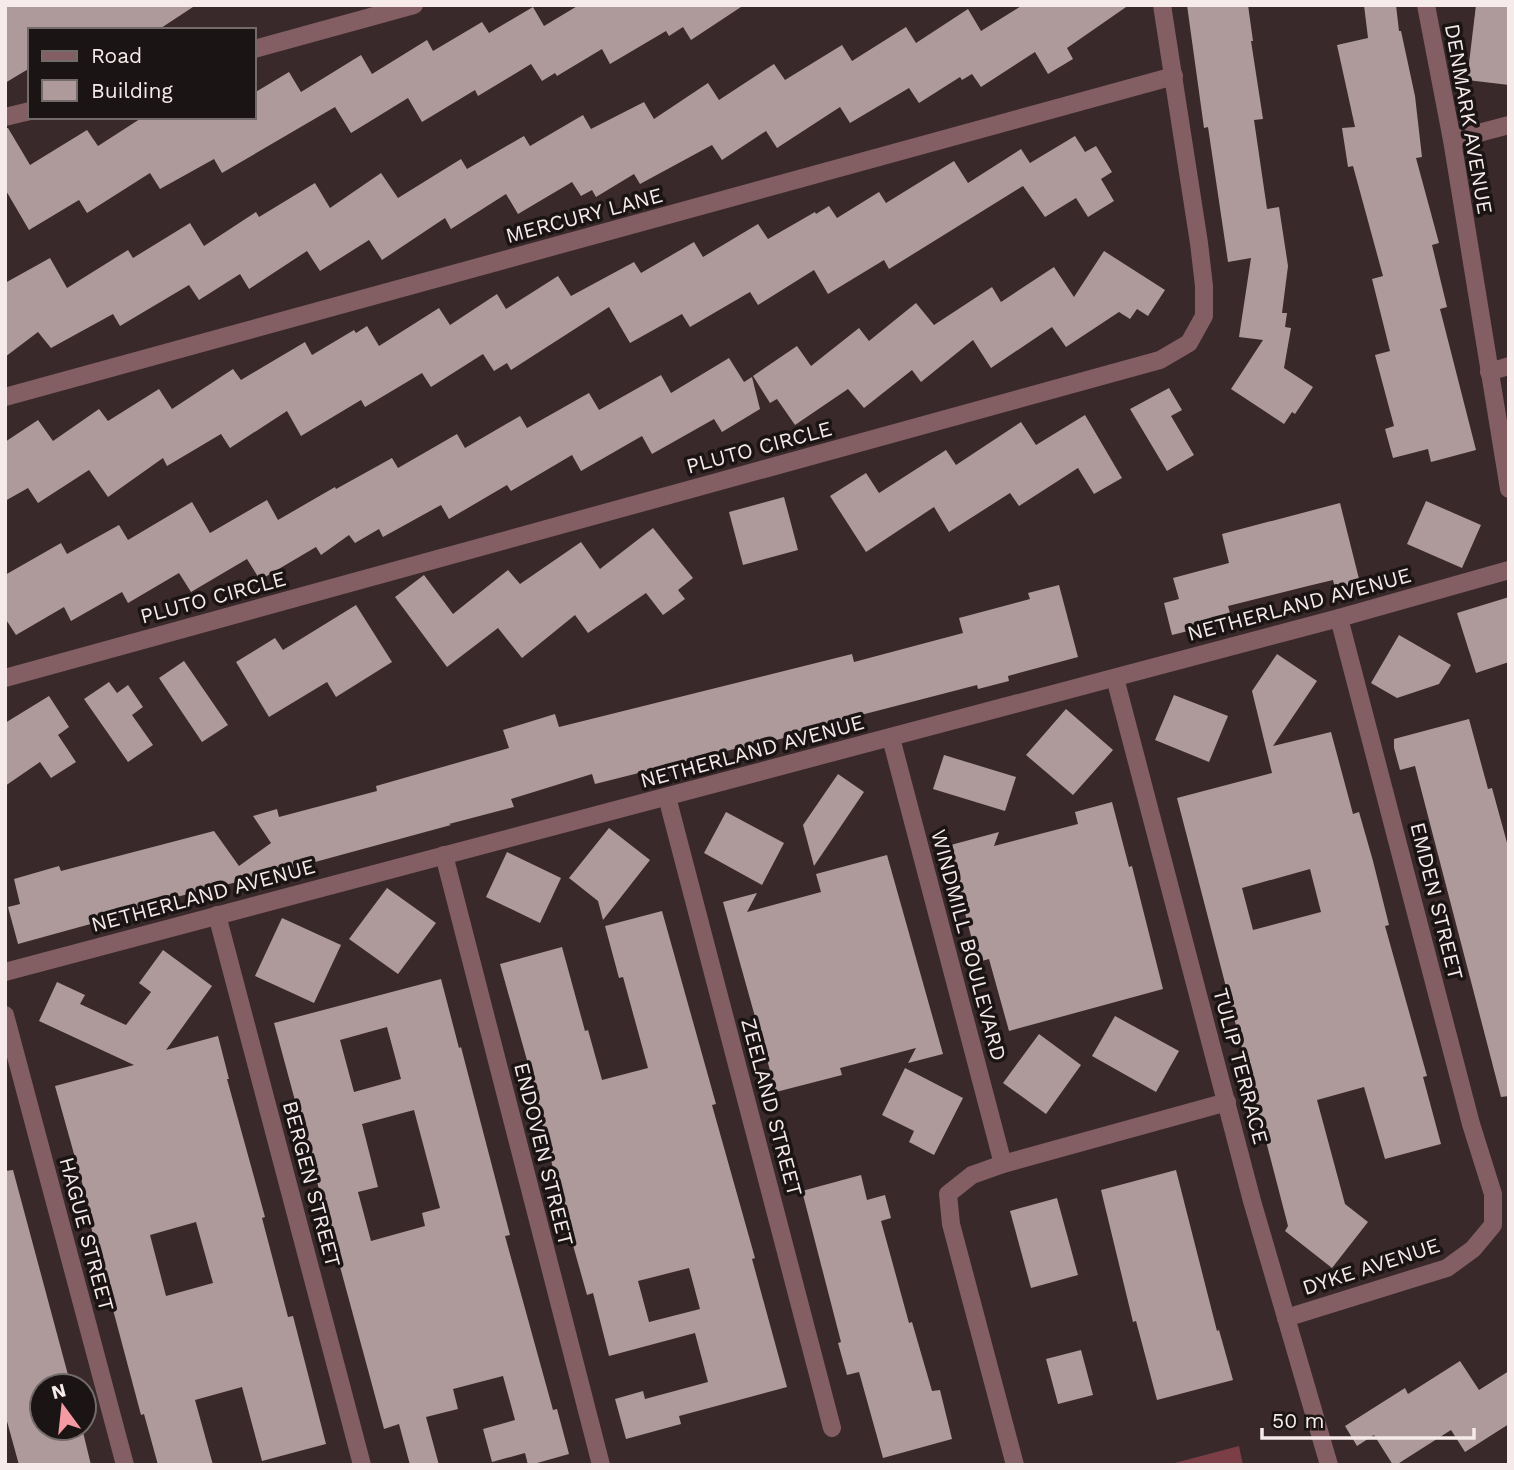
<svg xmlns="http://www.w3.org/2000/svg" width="1514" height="1470" viewBox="0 0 1514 1470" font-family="'Work Sans',sans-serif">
<rect width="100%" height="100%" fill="#39292a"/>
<polygon fill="#7b3e46" points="1239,1446 1243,1465 1167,1465"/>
<g fill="#af9a9b" fill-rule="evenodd">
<polygon points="5,5 196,5 158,30 30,30 30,68 5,83"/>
<polygon points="579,5 744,5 691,40 683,27 669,36 666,31 610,64 602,49 557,76 555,73 542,81 531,64 478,96 475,90 422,122 408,98 351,133 335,107 222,173 214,159 160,189 150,173 87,213 79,200 29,230 5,189 5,128 8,128 30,165 87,130 98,146 143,117 254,117 254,93 289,72 301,92 361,55 372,74 427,40 433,51 482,22 489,33 533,7 544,26"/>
<polygon points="1023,5 1129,5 1067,48 1073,59 1048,74 1035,52 981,87 972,74 962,80 960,77 919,103 909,88 850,123 840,107 777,148 766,131 722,160 712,145 640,184 634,174 596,197 592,190 581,196 572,182 518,214 506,194 451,229 445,218 382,260 369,240 320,271 307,251 249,289 240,274 199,300 189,285 120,326 113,314 51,348 38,332 5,357 5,283 50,258 67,288 128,250 133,258 190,223 204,246 256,212 259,217 315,183 330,208 381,173 398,198 461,159 467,169 524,136 530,146 583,115 591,129 644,102 654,119 708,83 719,100 774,64 785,80 842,45 852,61 906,27 916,43 968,9 981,31"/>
<polygon points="1187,5 1248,5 1253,41 1251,41 1263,119 1254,120 1267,209 1279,207 1288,266 1282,313 1287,313 1285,327 1291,328 1284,368 1313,387 1295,414 1292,412 1284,424 1231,389 1263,340 1239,337 1251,258 1228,262 1208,127 1204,128"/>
<polygon points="1364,5 1396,5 1399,31 1401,31 1415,96 1422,157 1416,158 1439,243 1432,245 1447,307 1440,309 1476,450 1431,462 1428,449 1393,458 1385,429 1394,426 1375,355 1390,351 1372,279 1383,276 1353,166 1348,167 1342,128 1355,127 1337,45 1368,38"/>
<polygon points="1476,5 1509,5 1509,85 1467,80"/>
<polygon points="1075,136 1085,152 1096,146 1112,172 1101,179 1114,201 1088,217 1076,198 1045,217 1023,186 889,269 884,260 828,294 814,270 758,305 750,292 690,327 682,314 630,343 609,307 511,370 507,363 494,371 483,354 431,387 422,373 365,407 361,400 301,436 287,411 230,448 221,434 167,466 163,458 108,497 89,470 38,503 28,488 5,501 5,442 38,420 53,441 99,409 108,421 159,389 172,409 233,369 241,380 305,342 312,355 354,330 356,333 367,326 379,346 439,308 450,325 497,294 506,309 558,276 571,296 634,262 641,273 694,242 703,257 758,224 768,239 815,212 816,214 829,206 837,218 879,192 886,203 954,161 968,183 1021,149 1030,163"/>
<polygon points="1104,251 1165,290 1148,316 1137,309 1130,319 1119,312 1066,347 1052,327 991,368 973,340 921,382 912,370 864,408 848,389 795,425 777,399 770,403 753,376 797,346 811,366 859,328 869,341 916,303 934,325 992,287 1001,302 1054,267 1074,297"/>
<polygon points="729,358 744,382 752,377 760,409 722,432 714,419 652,454 642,436 581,471 572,455 511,491 507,485 449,519 441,505 383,537 379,529 355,543 349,535 321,555 316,547 260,580 247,559 191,592 179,573 128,603 122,592 71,621 64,607 16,635 5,618 5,575 61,543 67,554 119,525 128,540 192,502 210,533 267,500 278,520 335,487 336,489 392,458 398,468 457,434 465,448 520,416 527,428 589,393 599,410 661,375 671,393"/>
<polygon points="1169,388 1182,410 1171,416 1194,455 1167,471 1130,409"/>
<polygon points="1085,415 1122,478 1094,494 1078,468 1019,506 1010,493 949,532 934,507 866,552 830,496 866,473 879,493 946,450 956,465 1021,422 1036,445"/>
<polygon points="784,497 798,550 743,565 729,512"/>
<polygon points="1426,501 1481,525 1462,568 1407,544"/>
<polygon points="1340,503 1362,591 1337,597 1333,580 1308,586 1228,606 1232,620 1172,635 1164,603 1179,599 1173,578 1229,563 1222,534"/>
<polygon points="653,528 693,578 678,590 685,599 663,615 646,593 588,633 575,615 522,658 498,628 447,667 395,597 424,575 453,614 508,570 520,584 581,542 600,569"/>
<polygon points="1059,585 1078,657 1008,676 1009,681 978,689 977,685 799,731 799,734 739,750 738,748 595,784 592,774 511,799 514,807 449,824 451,825 293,868 290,871 289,869 144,905 145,909 18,944 8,907 20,904 14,879 59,866 61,871 214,831 239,866 271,843 253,816 277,809 279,817 377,791 376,786 509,748 503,730 555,714 559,727 852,654 854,662 963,633 959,618 1030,599 1028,593"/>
<polygon points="1509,597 1509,662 1476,673 1457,613"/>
<polygon points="356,605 392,662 336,697 327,682 269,717 236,662 275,638 283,650"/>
<polygon points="1399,635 1451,665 1439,684 1397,698 1371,683"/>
<path d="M1277 654 1317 681 1273 746 1331 732 1353 814 1359 812 1373 861 1389 925 1385 926 1427 1076 1423 1077 1441 1144 1385 1159 1364 1087 1317 1100 1345 1204 1368 1222 1332 1268 1285 1231 1288 1226 1177 798 1272 773 1252 691ZM1310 869 1321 912 1253 930 1242 888Z"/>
<polygon points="184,661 228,725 202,742 159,678"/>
<polygon points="109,682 117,693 128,685 143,707 132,715 153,745 128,762 84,699"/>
<polygon points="1174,695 1228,716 1209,762 1155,740"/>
<polygon points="49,696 69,727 58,735 76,762 51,778 40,762 5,786 5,723"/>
<polygon points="1066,709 1113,750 1073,795 1026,755"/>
<polygon points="1469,719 1488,789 1492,788 1509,850 1509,1096 1501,1097 1415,766 1400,770 1394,748 1394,739"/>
<polygon points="944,755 1016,777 1005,811 933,789"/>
<polygon points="838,774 864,792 814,866 803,825"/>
<polygon points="1112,802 1129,867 1132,866 1163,989 1009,1031 989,959 978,962 947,846 999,832 994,846 1078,824 1075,812"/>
<polygon points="726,812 784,843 762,885 704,853"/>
<polygon points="609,828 650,860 603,920 598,901 569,878"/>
<polygon points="507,852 561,878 540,923 486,897"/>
<polygon points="887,855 943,1054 908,1063 916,1048 840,1068 842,1075 776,1092 723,902 757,893 747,912 821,892 816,874"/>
<polygon points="387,888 436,923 398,974 349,939"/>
<path d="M662 911 716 1104 712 1105 755 1258 752 1259 787 1387 679 1416 681 1424 626 1439 615 1399 643 1391 645 1399 708 1382 695 1333 609 1356 593 1293 587 1295 567 1224 537 1104 539 1103 500 964 562 947 585 1031 588 1030 602 1080 648 1068 623 977 619 978 605 926ZM689 1268 700 1309 649 1322 638 1281Z"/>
<polygon points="282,918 341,945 314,1003 255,976"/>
<path d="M163 950 212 986 166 1050 218 1036 229 1079H227L265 1217 262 1218 288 1317 293 1316 326 1444 262 1461 242 1387 195 1400 213 1465H158L144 1414 141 1415 90 1223 93 1222 55 1086 134 1065 39 1021 57 982 85 995 80 1004 126 1025 151 992 139 983ZM196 1222 213 1283 166 1296 150 1235Z"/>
<path d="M441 979 459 1048 461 1047 510 1235 505 1236 553 1410 557 1409 569 1454 530 1465H528L525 1453 492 1462 483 1429 515 1420 503 1376 453 1389 458 1409 426 1417 439 1465H410L399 1424 384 1429 274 1023ZM387 1027 401 1079 354 1092 340 1040ZM414 1110 440 1208 422 1213 425 1226 371 1241 358 1192 378 1187 362 1124Z"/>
<polygon points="1115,1016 1179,1051 1156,1092 1092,1056"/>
<polygon points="1039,1034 1081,1065 1046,1114 1003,1083"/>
<polygon points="905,1068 963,1098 934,1155 909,1142 914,1131 882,1115"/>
<polygon points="13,1170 71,1386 42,1386 42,1428 82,1428 91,1465 19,1465 5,1414 5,1171"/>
<polygon points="1176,1170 1217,1331 1219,1330 1233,1380 1157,1400 1136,1321 1133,1322 1101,1190"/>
<polygon points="861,1175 867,1200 885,1195 891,1218 881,1221 909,1323 912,1322 932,1391 940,1390 952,1439 883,1458 859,1372 847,1375 838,1343 841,1342 802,1191"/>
<polygon points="1057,1198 1078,1275 1031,1288 1010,1211"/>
<polygon points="1081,1350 1093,1395 1058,1404 1046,1359"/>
<polygon points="1460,1361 1479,1390 1509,1371 1509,1424 1465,1452 1451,1430 1396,1465 1393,1465 1374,1435 1357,1446 1345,1426 1405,1388 1408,1394"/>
</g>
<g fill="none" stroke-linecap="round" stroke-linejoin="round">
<g stroke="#835e62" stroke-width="18">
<polyline points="1426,5 1452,140 1509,489"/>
<polyline points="254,49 414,5"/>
<polyline points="5,117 30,111"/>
<polyline points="1452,140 1509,125"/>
<polyline points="1489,372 1509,366"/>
<polyline points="5,397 1174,76"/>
<polyline points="5,678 1160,360 1189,343 1204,316 1204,286 1199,243 1162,5"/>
<polyline points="1115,678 1252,1201 1329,1465"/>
<polyline points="891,738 1003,1164"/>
<polyline points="667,797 832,1428"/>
<polyline points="444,855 601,1465"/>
<polyline points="217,915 362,1465"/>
<polyline points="5,972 1339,618 1509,570"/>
<polyline points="5,1015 125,1465"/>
<polyline points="1286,1318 1447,1268 1473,1249 1493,1225 1493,1194 1471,1124 1339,618"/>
<polyline points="1015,1465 951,1224 948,1194 972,1175 1003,1164 1227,1102"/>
</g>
</g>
<g text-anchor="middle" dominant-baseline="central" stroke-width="7" stroke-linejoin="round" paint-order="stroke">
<g font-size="21" fill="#f6eaeb" stroke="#1b1414">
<text transform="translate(1469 119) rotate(80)">DENMARK AVENUE</text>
<text transform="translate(584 215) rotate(-15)">MERCURY LANE</text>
<text transform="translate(759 447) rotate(-15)">PLUTO CIRCLE</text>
<text transform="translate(213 597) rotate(-15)">PLUTO CIRCLE</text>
<text transform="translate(1299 604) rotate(-15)">NETHERLAND AVENUE</text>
<text transform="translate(752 751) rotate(-15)">NETHERLAND AVENUE</text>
<text transform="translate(203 895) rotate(-15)">NETHERLAND AVENUE</text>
<text transform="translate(1437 901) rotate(76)">EMDEN STREET</text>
<text transform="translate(969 945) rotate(75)">WINDMILL BOULEVARD</text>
<text transform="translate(1241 1066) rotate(75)">TULIP TERRACE</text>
<text transform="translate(772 1107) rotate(75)">ZEELAND STREET</text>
<text transform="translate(544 1154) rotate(76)">ENDOVEN STREET</text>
<text transform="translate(312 1184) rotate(75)">BERGEN STREET</text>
<text transform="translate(87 1234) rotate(75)">HAGUE STREET</text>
<text transform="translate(1371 1266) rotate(-18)">DYKE AVENUE</text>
</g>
</g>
<rect width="1514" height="1470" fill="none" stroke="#f6eaeb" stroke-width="14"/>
<rect x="28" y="28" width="228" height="91" fill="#1b1414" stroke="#736a6a" stroke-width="2"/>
<rect x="42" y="51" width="35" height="10" fill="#835e62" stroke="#736a6a" stroke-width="2"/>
<text x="91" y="63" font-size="21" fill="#f6eaeb">Road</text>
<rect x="42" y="80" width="35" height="21" fill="#af9a9b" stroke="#736a6a" stroke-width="2"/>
<text x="91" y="98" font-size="21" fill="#f6eaeb">Building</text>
<g transform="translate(63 1407) rotate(345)"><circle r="33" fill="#1b1414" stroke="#736a6a" stroke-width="2"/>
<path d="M0-5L12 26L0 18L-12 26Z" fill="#f49aa3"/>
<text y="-10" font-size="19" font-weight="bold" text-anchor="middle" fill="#f6eaeb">N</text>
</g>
<path d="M1262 1428v10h212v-10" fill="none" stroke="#f6eaeb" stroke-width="3.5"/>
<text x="1272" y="1428" font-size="21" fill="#f6eaeb" stroke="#1b1414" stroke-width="5" paint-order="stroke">50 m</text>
</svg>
